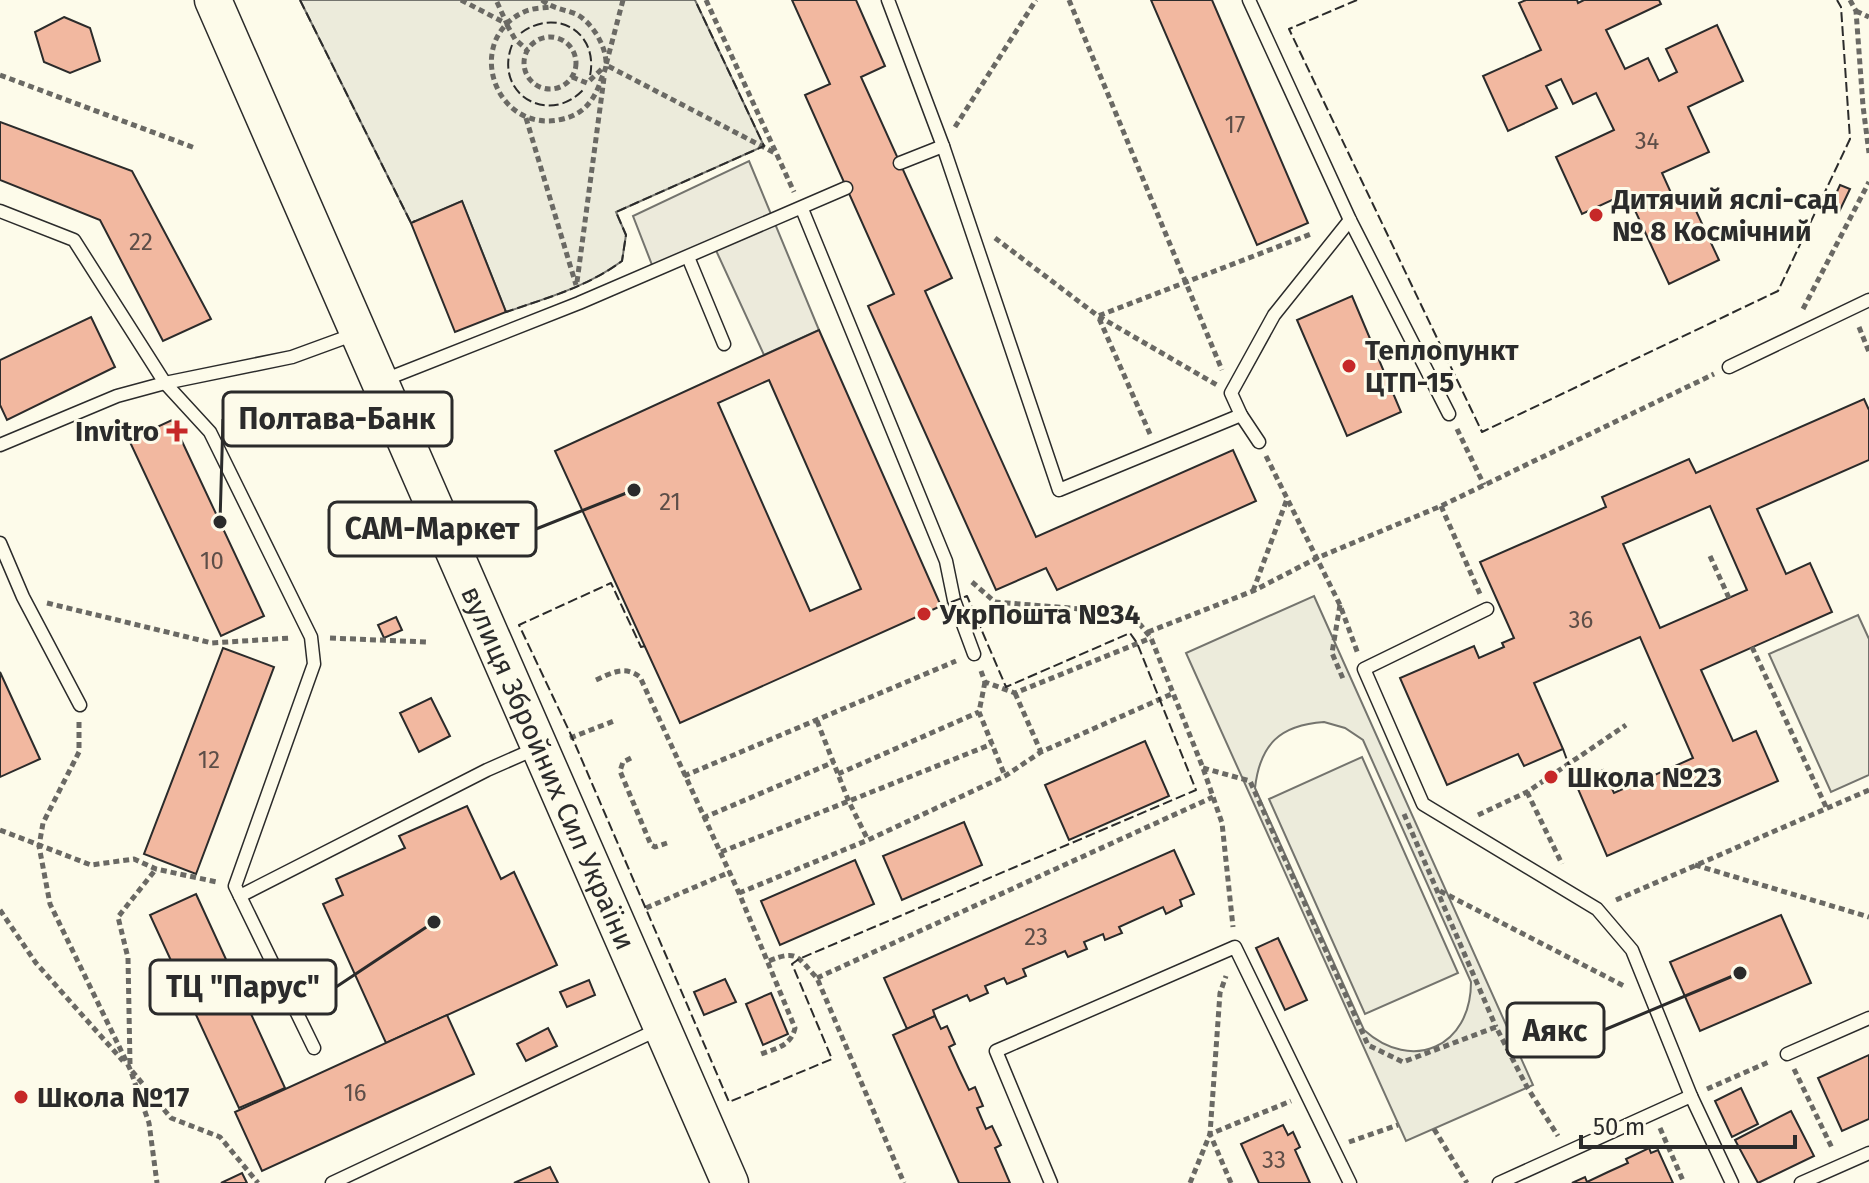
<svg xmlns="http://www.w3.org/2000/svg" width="1869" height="1183" viewBox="0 0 1869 1183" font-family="'Fira Sans',sans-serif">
<rect width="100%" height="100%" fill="#fdfbea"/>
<g fill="#ecebdb" stroke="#74746e" stroke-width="2" fill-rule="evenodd">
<path d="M300 0H695L764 146 616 212 626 235 622 261C587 287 547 298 506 312L462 201 411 223Z"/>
<path d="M1314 596 1533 1085 1406 1141 1186 653ZM1324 722 1345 728 1363 740 1471 982C1471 1047 1412 1073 1364 1030L1255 788C1260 744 1280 725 1324 722Z"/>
<polygon points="1858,615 1869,639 1869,775 1831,792 1769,654"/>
<polygon points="1362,757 1458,973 1365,1014 1269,799"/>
</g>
<polygon fill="#eceadb" stroke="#74746e" stroke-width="2" points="749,161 819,330 764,355 714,246 654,270 633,216"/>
<g fill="#f2b8a0" stroke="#2b2b2b" stroke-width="2" fill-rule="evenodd">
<polygon points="792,0 856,0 885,66 861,77 952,278 925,291 1036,537 1233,450 1256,501 1057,590 1046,568 996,590 868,306 894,294 805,95 830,84"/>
<polygon points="1151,0 1212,0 1308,223 1257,245"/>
<polygon points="1526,0 1577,0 1578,3 1584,0 1659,0 1661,4 1606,30 1625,69 1648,58 1659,81 1677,72 1666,49 1717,25 1743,81 1688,107 1709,152 1662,173 1676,204 1690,198 1719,260 1669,284 1627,193 1582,214 1556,157 1614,130 1596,93 1573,104 1561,79 1546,86 1557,108 1508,131 1483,76 1541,50 1519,3"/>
<polygon points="64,17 90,28 100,61 70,73 44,62 35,32"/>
<polygon points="0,122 132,171 211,319 163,341 100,220 0,180"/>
<polygon points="1840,185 1850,189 1838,214 1829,209"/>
<polygon points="462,201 506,312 455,332 411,223"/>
<polygon points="1352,296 1401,412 1347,436 1297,320"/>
<polygon points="91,317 115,367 7,420 0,405 0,360"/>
<path d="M819 330 941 606 680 723 555 451ZM769 380 861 589 810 611 718 403Z"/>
<path d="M1864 399 1869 410V460L1757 509 1786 574 1810 563 1832 612 1701 670 1733 741 1756 731 1778 781 1607 856 1575 782 1603 770 1614 793 1693 758 1640 637 1534 683 1563 749 1524 766 1518 754 1447 785 1400 678 1474 646 1479 658 1504 647 1502 643 1514 638 1480 562 1606 507 1602 497 1689 459 1696 473ZM1710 506 1747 590 1660 628 1623 544Z"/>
<polygon points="172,420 264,616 221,636 129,440"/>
<polygon points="396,617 402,630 384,638 378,625"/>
<polygon points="223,648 274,667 196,874 144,854"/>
<polygon points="0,672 40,759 0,777"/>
<polygon points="431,698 450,736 419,752 400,713"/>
<polygon points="1145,741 1169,796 1069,840 1045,785"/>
<polygon points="467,806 501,879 514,872 557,965 386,1043 323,904 343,895 336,879 405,848 399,836"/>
<polygon points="964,822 982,865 902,900 883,856"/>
<polygon points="1174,850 1194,894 1180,900 1182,906 1166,914 1163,907 1119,927 1122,933 1105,940 1103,934 1084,942 1087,949 1068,957 1065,951 1023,969 1026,976 1007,984 1004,978 985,986 988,993 970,1001 967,995 933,1010 935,1016 907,1029 884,978"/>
<polygon points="855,860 874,904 780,945 761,901"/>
<polygon points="196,894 285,1088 239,1108 150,915"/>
<polygon points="1781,915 1811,983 1700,1031 1670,962"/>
<polygon points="1278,938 1307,1000 1285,1010 1256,948"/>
<polygon points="725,979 736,1002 704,1015 694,992"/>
<polygon points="589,980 595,995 567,1007 560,992"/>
<polygon points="771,993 788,1034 763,1045 746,1004"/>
<polygon points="447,1015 474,1074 262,1171 235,1112"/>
<polygon points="935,1016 941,1029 947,1026 955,1044 949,1047 959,1069 969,1090 975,1087 983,1106 977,1108 986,1129 992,1126 1001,1145 995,1148 1010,1183 959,1183 893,1035"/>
<polygon points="548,1028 557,1046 526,1061 517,1044"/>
<polygon points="1869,1055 1869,1119 1842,1131 1818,1078"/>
<polygon points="1741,1088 1758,1124 1732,1137 1715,1101"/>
<polygon points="1791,1111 1814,1156 1758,1183 1735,1140"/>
<polygon points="1283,1125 1288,1135 1293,1132 1300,1147 1295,1150 1310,1183 1259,1183 1241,1144"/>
<polygon points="1649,1148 1651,1153 1658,1150 1673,1183 1572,1183 1585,1177 1587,1182 1608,1172 1628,1163 1626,1159"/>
<polygon points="550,1167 558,1183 514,1183"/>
<polygon points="242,1173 247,1183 221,1183"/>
</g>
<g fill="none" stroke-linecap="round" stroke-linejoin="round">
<defs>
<g id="lane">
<polyline points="888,0 943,146 1059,490 1241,415"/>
<polyline points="1249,0 1350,220 1449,414"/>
<polyline points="900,163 943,146"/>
<polyline points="802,209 946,561 954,600 974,654"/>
<polyline points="0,211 74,240 165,383 210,432 311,637 314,664 235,886 314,1048"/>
<polyline points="688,257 724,344"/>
<polyline points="1729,367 1869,300"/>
<polyline points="384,380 579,303 846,188"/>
<polyline points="1259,442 1241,415 1231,393 1274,315 1350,220"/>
<polyline points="0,445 117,396 165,383 292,357 355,334"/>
<polyline points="0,543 23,597 80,705"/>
<polyline points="1487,609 1364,669 1423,804 1597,909 1632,950 1691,1096 1732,1183"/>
<polyline points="240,896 487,770 537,748"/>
<polyline points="1787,1054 1869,1018"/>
<polyline points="332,1183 659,1029"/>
<polyline points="1051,1183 996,1051 1235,947 1350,1183"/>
<polyline points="1499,1183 1691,1096"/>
<polyline points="1801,1183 1869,1153"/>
</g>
<g id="secondary">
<path id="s1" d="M213 0 730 1183"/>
</g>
</defs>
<use href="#lane" stroke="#2b2b2b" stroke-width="15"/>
<use href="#secondary" stroke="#2b2b2b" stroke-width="39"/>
<g stroke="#6a6964" stroke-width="5" stroke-dasharray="6 4" stroke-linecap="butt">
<polyline points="461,0 507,24 496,0"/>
<path d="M542 0C553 9 564 9 576 14 592 22 607 47 606 65 606 70 601 78 600 83 593 102 583 114 563 119 494 136 462 38 526 11 533 8 543 8 550 7"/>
<polyline points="623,0 606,65 775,153"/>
<polyline points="706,0 794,192"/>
<polyline points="1069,0 1222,370"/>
<polyline points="1850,0 1856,11 1863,106 1869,153"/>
<polyline points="1856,11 1869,17"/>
<polyline points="507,25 515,39 527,50"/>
<circle cx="550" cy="63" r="26"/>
<polyline points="0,75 195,148"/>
<polyline points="572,77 587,83 603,68"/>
<polyline points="526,118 576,285"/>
<polyline points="955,127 1036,0"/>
<polyline points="995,238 1098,316 1217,385"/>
<polyline points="577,282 604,78"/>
<polyline points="1803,309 1869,182"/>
<polyline points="1859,327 1869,352"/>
<polyline points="1457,429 1484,485"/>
<polyline points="1150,434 1098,316 1311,234"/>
<polyline points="1266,456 1340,605 1358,654"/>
<polyline points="1441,506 1480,594"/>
<polyline points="1710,556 1729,598"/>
<polyline points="972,582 995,602 1131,613 1151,638 1203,768 1222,823 1233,927"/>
<polyline points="1253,591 1287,499"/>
<polyline points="47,603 212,643 292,638"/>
<polyline points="1340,605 1332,653 1344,681"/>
<polyline points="1148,632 1253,591 1317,558 1441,506 1714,374"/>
<polyline points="330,638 426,642"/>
<polyline points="1752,647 1827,809"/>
<polyline points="981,671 985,682 1015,693 1151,638"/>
<path d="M596 680C612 673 624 665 640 677L739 893 795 1028C791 1046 777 1048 761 1054"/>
<polyline points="985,682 979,712 1005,776"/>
<polyline points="1015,693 1041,752"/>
<polyline points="817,721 849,802 868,840"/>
<polyline points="79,722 79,752 43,823 39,846 50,904 130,1069 149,1123 157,1183"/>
<polyline points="570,738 614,721"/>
<polyline points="631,758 623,762 620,771 651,845 655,847 667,843"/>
<polyline points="1203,768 1250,781 1368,1045 1403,1062 1496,1027 1527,1087 1558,1136"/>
<polyline points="838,774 979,712"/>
<polyline points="684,776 956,661"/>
<polyline points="1527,792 1562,864"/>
<polyline points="1404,814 1496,1027"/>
<polyline points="1478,815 1527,792 1626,725"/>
<polyline points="703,818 834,762"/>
<polyline points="0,830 91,865 134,859 156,869 217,882"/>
<polyline points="721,852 992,744"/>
<polyline points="1695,865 1869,917"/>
<polyline points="1440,891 1626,987"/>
<polyline points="739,893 868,840 1005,776 1041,752 1174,693"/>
<polyline points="1616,900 1869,790"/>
<polyline points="646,908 730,872"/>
<polyline points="0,910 36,963 123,1061"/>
<path d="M769 961C798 949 797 957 817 978L904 1183"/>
<polyline points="817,978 1213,797"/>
<polyline points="130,1064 128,958 118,917 156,869"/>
<polyline points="1794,1069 1833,1150"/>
<polyline points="132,1071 171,1118 220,1137 258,1183"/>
<polyline points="1707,1089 1771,1061"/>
<polyline points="1660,1128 1684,1183"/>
<polyline points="1434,1129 1467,1183"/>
<polyline points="1349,1142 1398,1125"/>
<polyline points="1190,1183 1210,1134 1220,993 1226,976"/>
<polyline points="1231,1183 1210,1134 1291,1101"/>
</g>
<use href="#lane" stroke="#fdfbea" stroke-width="12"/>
<use href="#secondary" stroke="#fdfbea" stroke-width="36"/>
<g stroke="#2b2b2b" stroke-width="2" stroke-dasharray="10 4" stroke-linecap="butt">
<polyline points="300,0 411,223 415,221"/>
<polyline points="1357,0 1289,29 1482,432 1778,291 1850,139 1841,7 1837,0"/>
<path d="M521 33C556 7 599 32 590 76"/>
<path d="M512 45C493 94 549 127 584 89"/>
<path d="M505 310 506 312C547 298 587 287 622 261L626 235 616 212 764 146 695 0"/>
<polyline points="645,646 641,647 611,583 519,625 572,737 729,1102 832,1059 792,964 799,959 1196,790 1137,643 1130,633 1006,687 967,596 941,606"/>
<polyline points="1563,749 1575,782"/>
</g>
</g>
<g fill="#c62828" stroke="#fdfbea" stroke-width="3">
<circle cx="1596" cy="215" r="8"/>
<circle cx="1349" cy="366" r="8"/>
<path d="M173 419h8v8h8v8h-8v8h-8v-8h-8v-8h8z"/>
<circle cx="924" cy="614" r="8"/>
<circle cx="1551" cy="777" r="8"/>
<circle cx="21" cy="1097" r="8"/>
</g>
<g text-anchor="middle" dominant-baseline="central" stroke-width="6" stroke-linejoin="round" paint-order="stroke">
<g font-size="24" fill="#5d4e48">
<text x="1235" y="125">17</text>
<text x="1647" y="141">34</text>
<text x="141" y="242">22</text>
<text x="670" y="502">21</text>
<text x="212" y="561">10</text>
<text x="1581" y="620">36</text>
<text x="209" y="760">12</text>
<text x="1036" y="937">23</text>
<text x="355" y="1093">16</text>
<text x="1274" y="1160">33</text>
</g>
<g font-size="28" font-weight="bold" fill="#2b2b2b" stroke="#fdfbea" text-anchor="start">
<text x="1612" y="199">Дитячий яслі-сад<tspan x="1612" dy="32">№ 8 Космічний</tspan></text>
<text x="1365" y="350">Теплопункт<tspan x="1365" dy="32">ЦТП-15</tspan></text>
<text x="159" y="431" text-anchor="end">Invitro</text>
<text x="940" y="614">УкрПошта №34</text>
<text x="1567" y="777">Школа №23</text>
<text x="37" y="1097">Школа №17</text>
</g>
<g font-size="28" fill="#2b2b2b" stroke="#fdfbea">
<text stroke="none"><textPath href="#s1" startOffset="838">вулиця Збройних Сил України</textPath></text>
</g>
</g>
<path fill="none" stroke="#2b2b2b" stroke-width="3" d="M220 522L223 419M634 490L536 529M434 922L336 987M1740 973L1604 1030"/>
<g fill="#2b2b2b" stroke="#fdfbea" stroke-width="3">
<circle cx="220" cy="522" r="8"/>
<circle cx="634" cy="490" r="8"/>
<circle cx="434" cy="922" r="8"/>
<circle cx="1740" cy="973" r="8"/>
</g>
<g fill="#fdfbea" stroke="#2b2b2b" stroke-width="3">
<rect x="223" y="392" width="229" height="54" rx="8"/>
<rect x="329" y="502" width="207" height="54" rx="8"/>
<rect x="150" y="960" width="186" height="54" rx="8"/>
<rect x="1507" y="1003" width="97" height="54" rx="8"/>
</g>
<g font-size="30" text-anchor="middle" font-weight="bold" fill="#2b2b2b">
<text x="337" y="429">Полтава-Банк</text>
<text x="432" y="539">САМ-Маркет</text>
<text x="243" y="997">ТЦ "Парус"</text>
<text x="1555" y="1041">Аякс</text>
</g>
<path d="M1581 1135v12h214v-12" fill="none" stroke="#2b2b2b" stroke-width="4"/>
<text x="1593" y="1135" font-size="24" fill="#2b2b2b" stroke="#fdfbea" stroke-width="6" paint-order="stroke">50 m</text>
</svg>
